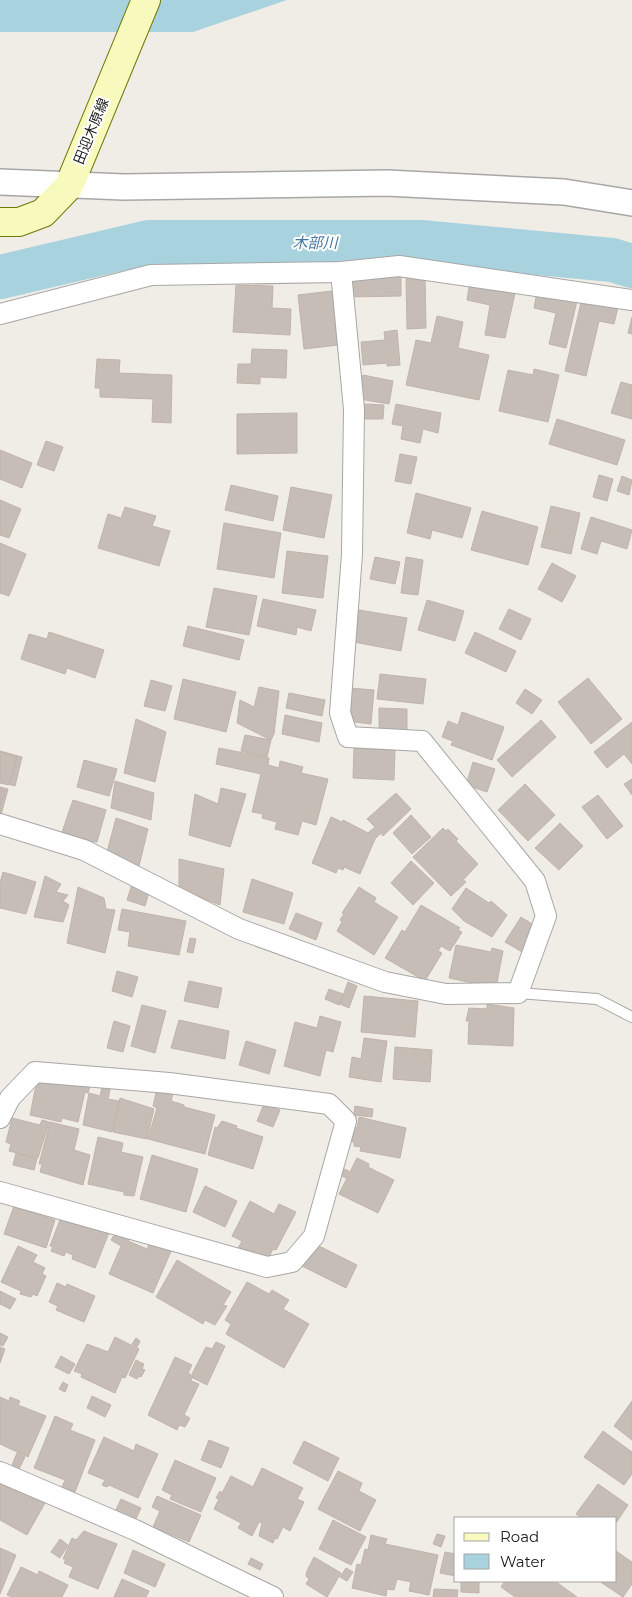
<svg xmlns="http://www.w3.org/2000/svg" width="632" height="1597" viewBox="0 0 632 1597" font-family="Montserrat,'Noto Sans JP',sans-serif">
<rect width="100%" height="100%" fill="#f0ede7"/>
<polygon fill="#a8d3de" points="0,0 287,0 193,32 0,32"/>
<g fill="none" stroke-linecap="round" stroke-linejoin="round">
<polyline stroke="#a8d3de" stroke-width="44" points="0,277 149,242 421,242 612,260 632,266"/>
</g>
<g fill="#c5bdb6" stroke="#c2b3a9">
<polygon points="348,276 401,276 401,296 348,297"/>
<polygon points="425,276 426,328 407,329 406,277"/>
<polygon points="470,281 516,289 505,338 485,335 490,305 467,300"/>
<polygon points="236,285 273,286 272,308 291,309 290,335 233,332"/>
<polygon points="332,291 338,345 304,349 298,295"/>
<polygon points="537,292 577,301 566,348 549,344 556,313 534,308"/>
<polygon points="582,298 618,307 614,324 599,321 586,376 565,371"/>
<polygon points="437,316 463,322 458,348 489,355 479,400 406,385 416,340 431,343"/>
<polygon points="632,317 632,334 628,333"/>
<polygon points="397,330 400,365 387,366 387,363 363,365 361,342 385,340 384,332"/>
<polygon points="252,349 287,350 286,378 260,377 260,384 237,383 238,364 251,364"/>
<polygon points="97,359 120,360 119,373 172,375 171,423 152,422 153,399 100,397 100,388 95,388"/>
<polygon points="534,369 559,375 548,422 499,411 508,370 533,375"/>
<polygon points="363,375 393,381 389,404 359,399"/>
<polygon points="621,382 632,385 632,419 611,413"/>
<polygon points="364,404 384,405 383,419 363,419"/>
<polygon points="396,404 441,413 438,433 423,429 420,443 401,439 403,426 392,424"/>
<polygon points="297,413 297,453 237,454 237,414"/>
<polygon points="557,419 625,440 617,465 549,444"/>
<polygon points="46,441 63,447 54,471 37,465"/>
<polygon points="0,450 32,463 22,488 0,479"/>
<polygon points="400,454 417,457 411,484 395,481"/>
<polygon points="599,475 613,479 607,501 593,497"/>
<polygon points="622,476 632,480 629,495 617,491"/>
<polygon points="231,485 278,496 273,521 225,510"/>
<polygon points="291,487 332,495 324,538 283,530"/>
<polygon points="416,493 471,508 462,538 432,530 430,539 407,533"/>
<polygon points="0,500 21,509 9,538 0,535"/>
<polygon points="551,506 580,513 571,554 541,547"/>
<polygon points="125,507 156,516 152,526 170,531 159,566 98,548 108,514 121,518"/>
<polygon points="482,511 538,527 528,565 471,550"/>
<polygon points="591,517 632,530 627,549 601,541 597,554 581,549"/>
<polygon points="224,523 281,533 274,578 217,569"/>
<polygon points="0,543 26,554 9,596 0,593"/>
<polygon points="287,551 328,556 323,598 282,593"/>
<polygon points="375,557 400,562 395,584 370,579"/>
<polygon points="406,557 423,560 418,595 401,593"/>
<polygon points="552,563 576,576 562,602 538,589"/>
<polygon points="214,588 257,596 249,635 206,627"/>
<polygon points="263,599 316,610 311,631 297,627 296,635 257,626"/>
<polygon points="427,600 464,611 455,641 418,630"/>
<polygon points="509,609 531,619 521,640 499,629"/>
<polygon points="359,610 407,618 401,651 354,642"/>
<polygon points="188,626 244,640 239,660 183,646"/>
<polygon points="49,632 104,650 95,678 67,668 65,674 21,659 29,634 47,639"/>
<polygon points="475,632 516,651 506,672 465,653"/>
<polygon points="380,674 426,679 423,704 377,699"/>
<polygon points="588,678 622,719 591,744 558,702"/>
<polygon points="183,679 236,692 226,732 174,719"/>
<polygon points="151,680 172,686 165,711 144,706"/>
<polygon points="259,687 279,691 274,734 271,740 237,723 240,700 254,707"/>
<polygon points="350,688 374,690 371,724 347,721"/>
<polygon points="525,689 542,700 532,714 516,703"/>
<polygon points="289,693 325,700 322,716 286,708"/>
<polygon points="379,708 407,709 407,730 379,729"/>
<polygon points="462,712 504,727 492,760 451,745 453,741 442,737 448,721 458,725"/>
<polygon points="285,715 322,723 319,742 282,734"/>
<polygon points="136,719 166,732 155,782 124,773"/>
<polygon points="541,720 556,737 512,777 497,760"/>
<polygon points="632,722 632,764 624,754 607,768 594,752"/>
<polygon points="245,735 271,740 267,757 241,751"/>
<polygon points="219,748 269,758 268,765 279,768 280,761 303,767 301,773 328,779 316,825 302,821 298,835 275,829 277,822 262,818 263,814 252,812 261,774 216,764"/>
<polygon points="354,748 395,750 394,780 353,778"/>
<polygon points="0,751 22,757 15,786 0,782"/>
<polygon points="0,752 17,757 9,785 0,783"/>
<polygon points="84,760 117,769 109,796 77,787"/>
<polygon points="473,762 495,769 487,792 466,785"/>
<polygon points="632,779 632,795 624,784"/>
<polygon points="115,781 154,793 151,820 111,808"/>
<polygon points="525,784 555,815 528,841 498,810"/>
<polygon points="0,787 8,789 1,815 0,815"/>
<polygon points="221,788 246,794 230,847 189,835 195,794 218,804"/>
<polygon points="0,790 5,791 0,807"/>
<polygon points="396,793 411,809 383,836 381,833 375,839 360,874 344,867 343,870 338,868 336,873 312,863 331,817 342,822 343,820 368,833 375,827 367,819"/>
<polygon points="598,795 623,826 607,839 582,807"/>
<polygon points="73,800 106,810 97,842 81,840 62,832"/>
<polygon points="411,815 431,837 412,854 393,833"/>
<polygon points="116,818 148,829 139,866 106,856"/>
<polygon points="560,823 583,846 559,870 535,848"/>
<polygon points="443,828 446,831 448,829 458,839 456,841 478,864 463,880 466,882 451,896 413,857"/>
<polygon points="179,859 224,869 220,905 179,889"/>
<polygon points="411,861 434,883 413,905 391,883"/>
<polygon points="3,872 36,882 26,914 0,908 0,883"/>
<polygon points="45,876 61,884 56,892 68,895 63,901 69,905 63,922 34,917"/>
<polygon points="252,879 293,893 284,924 243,912"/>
<polygon points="132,884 150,889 145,906 127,900"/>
<polygon points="78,887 104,898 106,909 115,910 105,953 67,943"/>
<polygon points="359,887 376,898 374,902 398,917 374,955 337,931 342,922 340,920 344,914 342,913"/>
<polygon points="466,888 489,903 491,901 507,915 492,937 464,921 452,909"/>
<polygon points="421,905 460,928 458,930 462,932 450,951 441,946 438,951 442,953 425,981 385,958 402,930 405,932"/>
<polygon points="122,909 186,921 179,955 128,946 130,932 118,930"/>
<polygon points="296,913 322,923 316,940 289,929"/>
<polygon points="521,917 535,926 522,952 505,942"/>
<polygon points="190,938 196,939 193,953 187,952"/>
<polygon points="456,945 491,952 492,948 503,951 496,988 449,978"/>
<polygon points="117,971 138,977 132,997 112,991"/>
<polygon points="189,981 222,988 218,1008 184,1001"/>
<polygon points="348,982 357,986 349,1008 340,1004"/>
<polygon points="329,989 343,994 339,1005 325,999"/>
<polygon points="364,996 418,1001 415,1037 361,1032"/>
<polygon points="487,1004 514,1008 513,1046 468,1044 469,1021 466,1021 469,1008 487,1009"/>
<polygon points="142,1005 166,1011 155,1053 131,1046"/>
<polygon points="320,1016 341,1022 333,1052 326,1050 320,1076 284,1066 295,1022 317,1028"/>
<polygon points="179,1020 229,1031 225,1059 171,1048"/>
<polygon points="114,1021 130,1026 123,1052 107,1048"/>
<polygon points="364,1038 387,1041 381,1082 349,1077 352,1057 361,1059"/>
<polygon points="246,1041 276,1050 269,1074 239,1065"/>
<polygon points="395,1047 432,1050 430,1082 393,1079"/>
<polygon points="38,1075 90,1086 88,1093 85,1092 78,1122 62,1118 61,1122 30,1115"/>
<polygon points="102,1087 110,1089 108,1099 119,1101 112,1132 83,1125 89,1093 100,1096"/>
<polygon points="157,1089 173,1094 171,1101 184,1105 184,1107 215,1115 205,1154 148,1139 157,1108 153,1106"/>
<polygon points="120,1098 154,1109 147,1139 113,1132"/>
<polygon points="264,1104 280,1110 273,1127 257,1121"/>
<polygon points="355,1106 373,1109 372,1117 354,1115"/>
<polygon points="359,1117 406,1128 400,1158 360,1151 361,1147 354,1146 354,1142 348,1141 351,1126 357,1128"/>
<polygon points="12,1118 40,1125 42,1120 49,1122 38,1158 9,1151 11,1144 6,1142"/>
<polygon points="222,1121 237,1126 236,1128 263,1137 253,1169 208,1155 215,1127 217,1128"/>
<polygon points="50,1122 79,1129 74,1150 90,1155 83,1185 40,1172 42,1164 39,1164"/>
<polygon points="98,1137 123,1143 121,1152 143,1157 134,1196 124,1195 124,1192 88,1184"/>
<polygon points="16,1153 37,1159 34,1170 13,1165"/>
<polygon points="152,1155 198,1169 186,1212 140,1199"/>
<polygon points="357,1158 369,1164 368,1167 394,1180 378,1213 339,1194"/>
<polygon points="339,1167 349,1171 346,1178 336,1173"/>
<polygon points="205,1186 237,1201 225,1227 193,1212"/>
<polygon points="250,1201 274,1214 279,1204 296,1212 276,1250 273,1249 266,1263 238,1248 242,1241 232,1236"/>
<polygon points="14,1206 55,1220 46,1248 4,1234"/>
<polygon points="96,1212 114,1220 95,1268 72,1259 73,1255 66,1252 64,1256 51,1251 53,1247 50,1246 61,1217 90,1229"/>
<polygon points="125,1218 137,1227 128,1241 147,1249 151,1240 172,1249 153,1293 109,1274 121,1246 111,1240"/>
<polygon points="305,1239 357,1265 346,1288 294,1262"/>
<polygon points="18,1246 37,1255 33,1262 45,1268 42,1274 46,1276 37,1296 33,1294 31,1297 20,1294 21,1291 1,1282"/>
<polygon points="177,1260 231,1292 223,1305 227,1306 215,1325 205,1320 203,1324 156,1297"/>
<polygon points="247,1282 269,1294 272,1290 289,1300 283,1309 309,1324 284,1368 226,1334 231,1324 225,1320"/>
<polygon points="57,1283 66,1287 67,1284 95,1296 84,1322 56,1310 58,1306 49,1302"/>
<polygon points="0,1291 16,1299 10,1309 0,1304"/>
<polygon points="0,1333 8,1337 3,1346 0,1345"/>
<polygon points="115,1337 139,1349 125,1378 122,1377 115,1393 81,1377 82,1374 74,1371 87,1344 108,1352"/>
<polygon points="136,1338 140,1341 137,1347 132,1344"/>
<polygon points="216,1342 225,1346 207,1385 193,1378 194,1375 192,1374 206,1347 212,1349"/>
<polygon points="0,1347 5,1349 0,1363"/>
<polygon points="61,1356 75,1364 69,1374 55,1367"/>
<polygon points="175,1357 192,1365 188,1373 193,1376 191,1381 199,1384 184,1415 190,1418 185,1427 179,1425 177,1430 148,1415"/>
<polygon points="136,1360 144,1364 142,1369 145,1370 141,1377 139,1376 137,1379 129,1375"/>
<polygon points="63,1382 68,1385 65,1392 59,1389"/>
<polygon points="92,1396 111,1405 105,1417 87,1408"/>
<polygon points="0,1397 9,1401 10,1397 20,1401 18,1405 46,1416 28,1457 0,1444"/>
<polygon points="632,1401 632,1440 614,1426"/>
<polygon points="55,1416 73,1424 70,1430 95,1440 75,1492 62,1487 65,1480 34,1468"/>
<polygon points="603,1431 632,1452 632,1474 624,1485 584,1457"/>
<polygon points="104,1437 134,1451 136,1444 158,1454 138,1498 109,1485 107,1487 102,1485 105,1480 88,1473"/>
<polygon points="209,1440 229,1448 221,1468 201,1460"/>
<polygon points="304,1441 339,1458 328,1481 293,1463"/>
<polygon points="17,1453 25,1457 19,1469 12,1465"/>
<polygon points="175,1460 216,1478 201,1512 170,1499 172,1495 162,1490"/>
<polygon points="262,1468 303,1488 297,1499 304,1502 290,1531 283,1527 277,1539 275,1538 273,1543 259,1536 262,1523 259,1522 252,1536 238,1528 241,1523 214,1509 219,1499 216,1498 220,1491 222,1493 231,1476 253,1487"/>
<polygon points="338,1471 362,1483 359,1491 376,1500 360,1531 318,1509"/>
<polygon points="0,1483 14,1491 16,1487 45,1503 27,1535 0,1520"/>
<polygon points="598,1484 628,1505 616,1523 616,1518 582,1518 576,1514"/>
<polygon points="157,1496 201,1515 189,1542 153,1527 160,1511 152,1507"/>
<polygon points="121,1499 141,1508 133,1525 113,1516"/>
<polygon points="333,1520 366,1537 351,1565 319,1549"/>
<polygon points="84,1531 117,1544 98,1589 69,1577 73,1567 64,1563 66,1559 63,1559 72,1538 76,1540"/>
<polygon points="437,1534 445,1536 441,1547 433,1544"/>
<polygon points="371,1535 387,1539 385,1544 438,1555 429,1595 409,1591 411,1582 397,1579 394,1590 387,1589 386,1596 352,1588 357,1564 361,1565 365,1549 368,1550"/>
<polygon points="60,1539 68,1545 60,1558 51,1552"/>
<polygon points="0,1548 16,1555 0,1594"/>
<polygon points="133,1550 165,1564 155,1587 124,1573"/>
<polygon points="616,1551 632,1562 632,1584 623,1597 599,1581 616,1581"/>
<polygon points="445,1552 456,1554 456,1576 440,1573"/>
<polygon points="314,1557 341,1573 327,1597 306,1584 309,1579 306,1576 307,1571"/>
<polygon points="251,1558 263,1564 260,1570 248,1564"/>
<polygon points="21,1567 38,1575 39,1571 68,1585 62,1597 12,1597 7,1595"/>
<polygon points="346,1568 353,1572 347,1581 340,1577"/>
<polygon points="122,1579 149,1591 146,1597 114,1597"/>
<polygon points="461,1581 479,1581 479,1593 461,1592"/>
<polygon points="505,1581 555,1581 577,1597 515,1597 501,1587"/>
<polygon points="434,1589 458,1590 457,1597 433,1597"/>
</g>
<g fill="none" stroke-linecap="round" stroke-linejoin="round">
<defs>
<polyline id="service" points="518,993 597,999 632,1017"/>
<g id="minor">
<polyline points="0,314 151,275 341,272 399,266 632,300"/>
<polyline points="0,824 84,850 239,929 385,982 446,994 518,993 546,916 535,881 422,741 348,737 340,713 352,554 354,409 341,272"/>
<polyline points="0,1118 10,1098 35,1072 169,1083 329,1104 346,1121 314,1236 292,1262 267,1267 0,1192"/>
<polyline points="0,1472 135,1530 273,1597"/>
</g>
<polyline id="tertiary" points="0,182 124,187 387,183 564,192 632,203"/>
<polyline id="secondary" points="0,222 19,222 43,213 69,186 146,0"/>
</defs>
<use href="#service" stroke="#a7a7a7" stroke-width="12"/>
<use href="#minor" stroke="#a7a7a7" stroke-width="22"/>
<use href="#tertiary" stroke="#a7a7a7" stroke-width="28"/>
<use href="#secondary" stroke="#6f7806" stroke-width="30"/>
<use href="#service" stroke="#fff" stroke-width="10"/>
<use href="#minor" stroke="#fff" stroke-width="20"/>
<use href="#tertiary" stroke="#fff" stroke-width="25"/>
<use href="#secondary" stroke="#f8f9bc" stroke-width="28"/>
</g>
<g text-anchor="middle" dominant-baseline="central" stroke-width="4" stroke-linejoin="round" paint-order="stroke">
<g font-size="14" fill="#202020" stroke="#fff">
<text transform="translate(91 131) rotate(-68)">田迎木原線</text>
</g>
<g font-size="15" font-style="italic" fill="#4676a0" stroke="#fff">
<text x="315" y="242">木部川</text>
</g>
</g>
<rect x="454" y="1517" width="162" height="65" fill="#ffffff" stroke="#a6a6a6"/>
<rect x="464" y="1533" width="25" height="8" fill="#f8f9bc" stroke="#a6a6a6"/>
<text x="500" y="1542" font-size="15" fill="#202020">Road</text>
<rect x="464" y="1554" width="25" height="15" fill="#a8d3de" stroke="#a6a6a6"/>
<text x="500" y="1567" font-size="15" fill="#202020">Water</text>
</svg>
